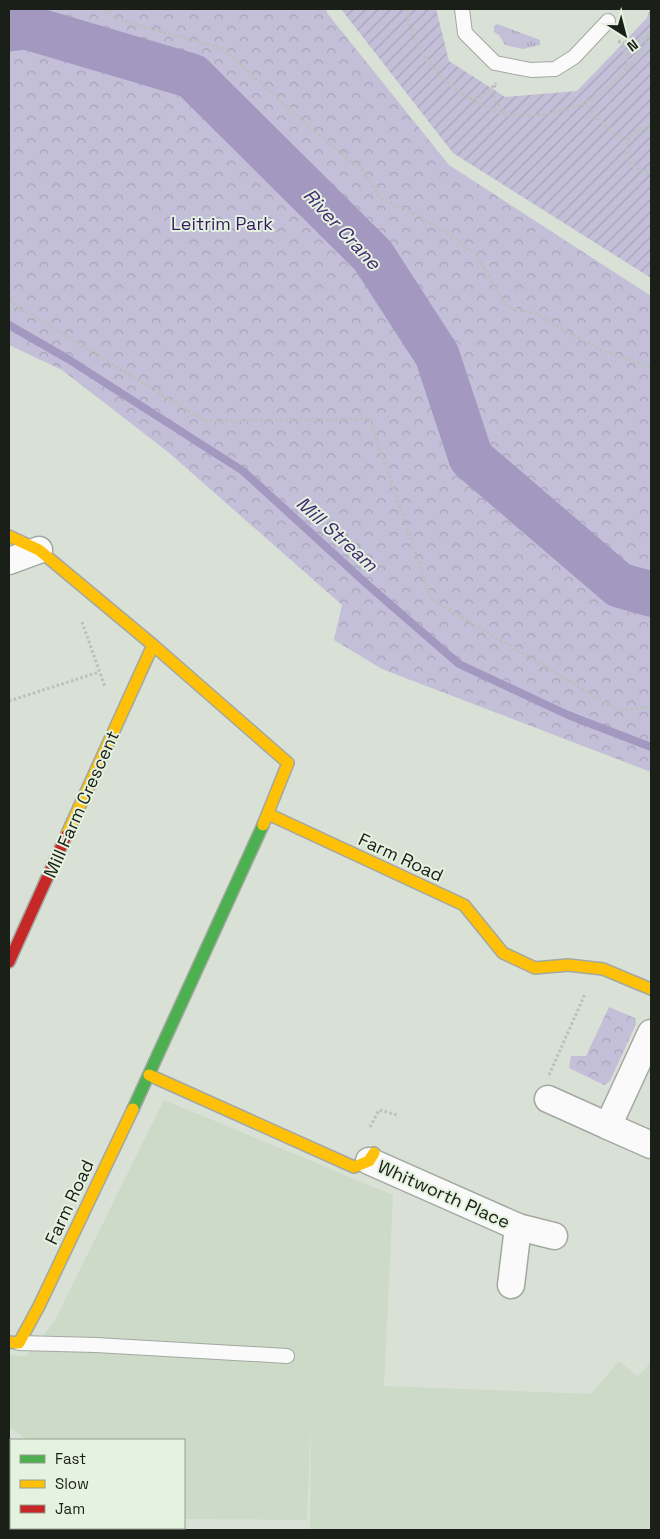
<svg xmlns="http://www.w3.org/2000/svg" width="660" height="1539" viewBox="0 0 660 1539" font-family="'Space Grotesk',sans-serif">
<defs>
<pattern id="grass-tufts" width="24" height="20" patternUnits="userSpaceOnUse" patternTransform="scale(1.25)"><rect width="24" height="20" fill="#c3bfd8"/><path d="M3 7l-1-3M5 7V3M7 7l1-3M15 17l-1-3M17 17v-4M19 17l1-3" fill="none" stroke="#a7a4b9"/></pattern>
<pattern id="park-crowns" width="20" height="18" patternUnits="userSpaceOnUse" patternTransform="scale(1.25)"><rect width="20" height="18" fill="#c3bfd8"/><path d="M2 6a3 3 0 1 1 6 0M12 15a3 3 0 1 1 6 0" fill="none" stroke="#a7a4b9"/></pattern>
<pattern id="garden-furrows" width="10" height="10" patternUnits="userSpaceOnUse" patternTransform="scale(1.25)"><rect width="10" height="10" fill="#c3bfd8"/><path d="M-1 1l2-2M0 10L10 0M9 11l2-2" fill="none" stroke="#a7a4b9"/></pattern>
</defs>
<rect width="100%" height="100%" fill="#d9e0d6"/>
<polygon fill="#cddac8" points="164,1100 393,1195 384,1386 591,1394 619,1361 638,1377 651,1362 651,1530 310,1530 311,1416 307,1520 184,1519 184,1440 28,1440 9,1427 9,1355 26,1356 54,1322"/>
<polygon fill="url(#grass-tufts)" points="497,24 540,40 540,45 523,49 505,45 499,35 494,32 494,26"/>
<g fill="url(#park-crowns)">
<polygon points="9,9 327,9 327,13 449,165 651,296 651,772 382,669 334,640 342,605 168,452 62,370 9,345"/>
<polygon points="609,1007 635,1018 636,1024 610,1081 604,1085 569,1068 571,1056 586,1056"/>
</g>
<polygon fill="url(#garden-furrows)" points="341,9 436,9 449,61 505,97 577,91 647,18 650,9 651,9 651,278 453,153"/>
<g fill="none" stroke-linecap="round" stroke-linejoin="round">
<polyline stroke="#a298c0" stroke-width="8" points="9,325 68,359 243,471 369,586 459,664 568,715 651,747"/>
<polyline stroke="#a298c0" stroke-width="45" points="9,29 26,27 192,76 373,256 437,355 471,458 619,585 651,594"/>
<defs>
<g id="lane">
<polyline points="462,9 465,33 495,63 531,70 555,69 574,57 608,21"/>
<polyline points="19,1343 96,1345 287,1356"/>
</g>
<g id="street">
<polyline points="9,561 39,550"/>
<polyline points="548,1099 608,1126 651,1033"/>
<polyline points="608,1126 651,1145"/>
<polyline points="369,1161 518,1227 511,1285"/>
<polyline points="518,1227 554,1236"/>
</g>
<polyline id="fast" points="133,1109 263,825"/>
<g id="slow">
<polyline points="9,536 39,550 153,645 66,836"/>
<polyline points="153,645 288,763 263,825"/>
<polyline points="268,814 464,905 503,953 535,968 568,965 603,969 651,989"/>
<polyline points="149,1075 354,1167 369,1161 374,1153"/>
<polyline points="9,1342 19,1343 39,1306 133,1109"/>
</g>
<polyline id="jam" points="9,962 66,836"/>
</defs>
<use href="#lane" stroke="#a3a8a1" stroke-width="16"/>
<use href="#street" stroke="#a3a8a1" stroke-width="29"/>
<use href="#fast" stroke="#a3a8a1" stroke-width="14"/>
<use href="#slow" stroke="#a3a8a1" stroke-width="14"/>
<use href="#jam" stroke="#a3a8a1" stroke-width="14"/>
<g stroke="#bdbfbd" stroke-width="3" stroke-dasharray="2.5 2.5" stroke-linecap="butt">
<polyline points="104,9 111,16 136,25 222,48 312,129 363,171 380,198 415,214 450,235 476,255 508,307 537,314 569,333 603,351 651,367"/>
<path d="M407 9C409 36 425 62 445 80 462 95 480 106 501 113 510 116 521 115 531 115 585 114 630 81 651 31"/>
<path d="M618 41C632 46 639 42 650 33"/>
<polyline points="619,41 628,57 626,70"/>
<path d="M495 85C492 100 496 102 506 114"/>
<path d="M470 99C482 98 488 92 496 83"/>
<path d="M585 103C597 119 610 133 629 140"/>
<path d="M651 127C618 128 618 171 651 173"/>
<polyline points="9,301 205,421 370,419 431,599 620,711 651,706"/>
<polyline points="82,622 105,687"/>
<polyline points="9,701 99,672"/>
<polyline points="549,1075 585,994"/>
<polyline points="370,1127 379,1110 397,1115"/>
<polyline points="9,1453 11,1457"/>
<polyline points="42,1528 44,1530"/>
</g>
<use href="#lane" stroke="#f9faf9" stroke-width="14"/>
<use href="#street" stroke="#f9faf9" stroke-width="26"/>
<use href="#fast" stroke="#4caf50" stroke-width="11"/>
<use href="#slow" stroke="#ffc107" stroke-width="11"/>
<use href="#jam" stroke="#c62828" stroke-width="11"/>
</g>
<g text-anchor="middle" dominant-baseline="central" stroke-width="4" stroke-linejoin="round" paint-order="stroke">
<g font-size="18" fill="#371a64" stroke="#e5f2df">
<text x="222" y="223">Leitrim Park</text>
</g>
<g font-size="18" fill="#1a1f18" stroke="#e5f2df">
<text transform="translate(81 804) rotate(-66)">Mill Farm Crescent</text>
<text transform="translate(401 857) rotate(25)">Farm Road</text>
<text transform="translate(444 1194) rotate(24)">Whitworth Place</text>
<text transform="translate(69 1202) rotate(-65)">Farm Road</text>
</g>
<g font-size="19" font-style="italic" fill="#432872" stroke="#e5f2df">
<text transform="translate(342 229) rotate(47)">River Crane</text>
<text transform="translate(337 534) rotate(42)">Mill Stream</text>
</g>
</g>
<rect width="660" height="1539" fill="none" stroke="#1a1f18" stroke-width="20"/>
<rect x="10" y="1439" width="175" height="90" fill="#e5f2df" stroke="#949e8f"/>
<rect x="20" y="1455" width="25" height="8" fill="#4caf50" stroke="#949e8f"/>
<text x="55" y="1464" font-size="15" fill="#1a1f18">Fast</text>
<rect x="20" y="1480" width="25" height="8" fill="#ffc107" stroke="#949e8f"/>
<text x="55" y="1489" font-size="15" fill="#1a1f18">Slow</text>
<rect x="20" y="1505" width="25" height="8" fill="#c62828" stroke="#949e8f"/>
<text x="55" y="1514" font-size="15" fill="#1a1f18">Jam</text>
<g transform="translate(625 35) rotate(144)" stroke="#e5f2df" stroke-width="4" paint-order="stroke">
<path d="M0-4L9 19L0 12L-9 19Z" fill="#1a1f18"/>
<text y="-8" font-size="14" font-weight="bold" text-anchor="middle" fill="#1a1f18">N</text>
</g>
</svg>
